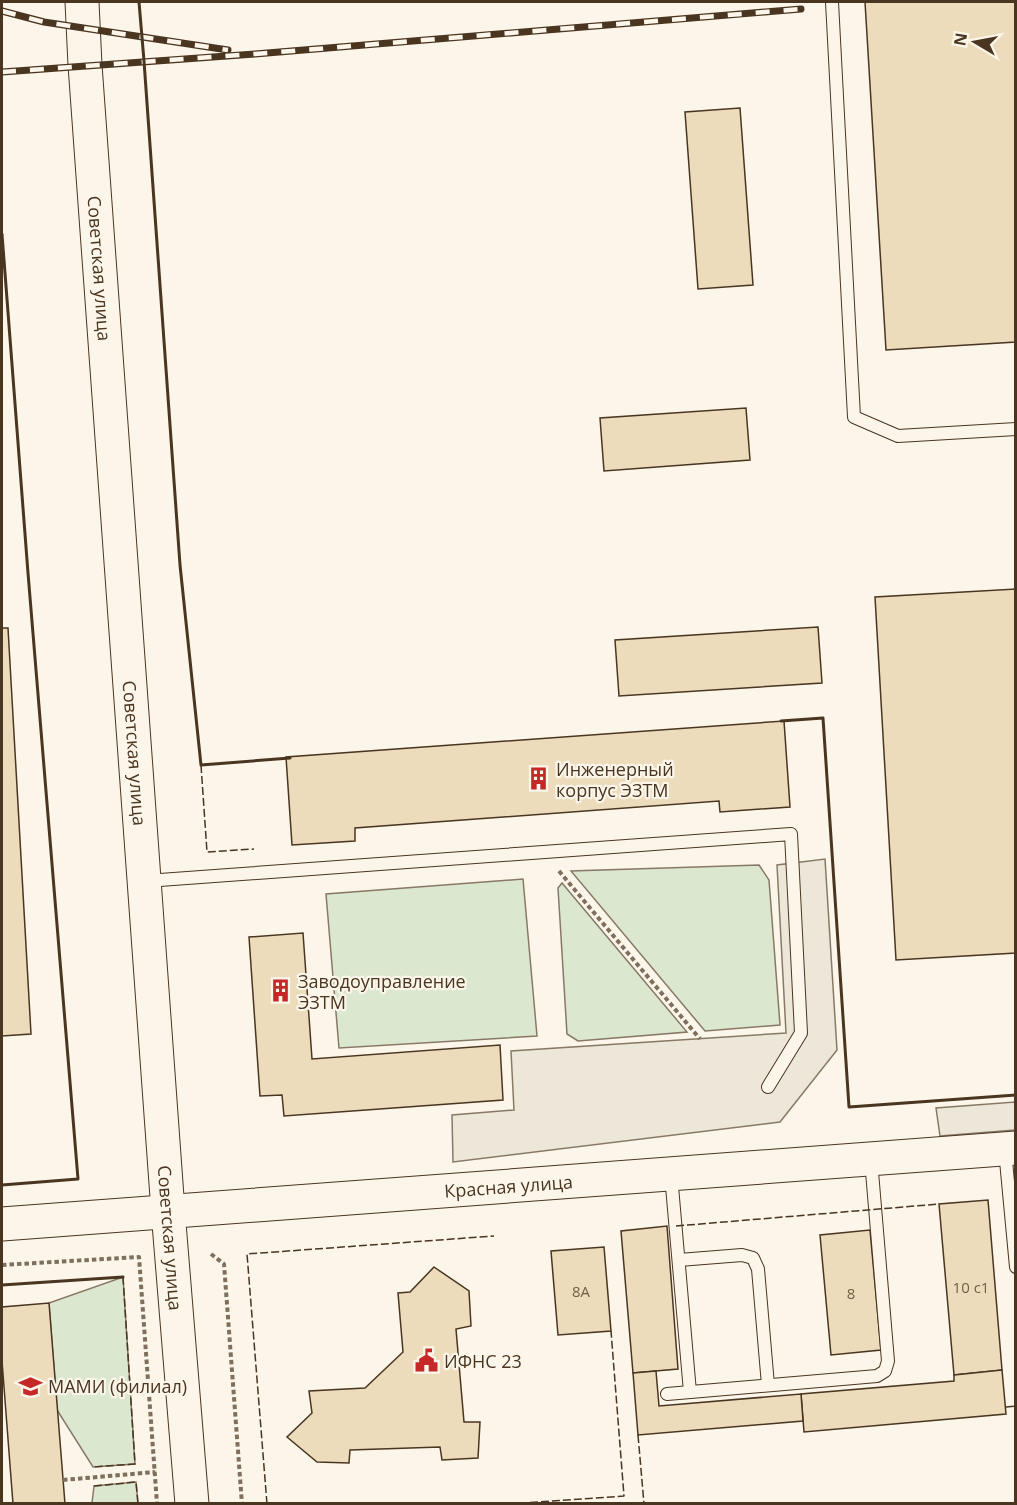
<svg xmlns="http://www.w3.org/2000/svg" width="1017" height="1505" viewBox="0 0 1017 1505" font-family="'Open Sans',sans-serif">
<rect width="100%" height="100%" fill="#fbf6e9"/>
<g fill="#dce7d0" stroke="#887966" stroke-width="1.5">
<polygon points="759,865 769,880 780,1025 705,1031 571,871"/>
<polygon points="523,879 537,1036 339,1048 326,894"/>
<polygon points="562,883 687,1032 578,1041 567,1034 558,888"/>
<polygon points="123,1277 135,1464 93,1467 57,1410 49,1303"/>
<polygon points="136,1482 138,1503 92,1503 94,1486"/>
</g>
<g fill="#ede7d9" stroke="#887966" stroke-width="1.5">
<polygon points="825,859 837,1050 780,1122 453,1162 452,1115 514,1110 511,1051 786,1033 777,865"/>
<polygon points="1015,1102 1015,1130 940,1136 936,1108"/>
</g>
<g fill="#ecdcbc" stroke="#4a3520" stroke-width="1.5">
<polygon points="865,2 1016,2 1016,342 886,350"/>
<polygon points="740,108 753,285 698,289 685,112"/>
<polygon points="746,408 750,460 604,471 600,418"/>
<polygon points="1016,589 1016,953 896,960 875,597"/>
<polygon points="818,627 822,683 619,696 615,640"/>
<polygon points="2,628 8,628 31,1034 2,1036"/>
<polygon points="784,721 790,807 720,812 719,801 355,828 355,841 292,845 286,757"/>
<polygon points="303,933 312,1059 500,1045 503,1100 284,1116 282,1095 260,1096 249,937"/>
<polygon points="988,1200 1002,1370 954,1375 939,1204"/>
<polygon points="667,1226 678,1369 633,1373 621,1231"/>
<polygon points="870,1230 881,1350 831,1355 820,1235"/>
<polygon points="604,1247 611,1331 558,1335 551,1251"/>
<polygon points="434,1267 469,1291 471,1326 456,1329 464,1422 480,1422 478,1458 442,1460 440,1447 350,1450 349,1463 317,1462 287,1437 312,1413 309,1391 365,1388 403,1352 398,1293 410,1292"/>
<polygon points="49,1303 65,1504 13,1504 2,1361 2,1307"/>
<polygon points="1002,1370 1006,1414 804,1432 801,1394 954,1381 954,1375"/>
<polygon points="656,1371 659,1406 801,1394 803,1421 638,1435 633,1373"/>
</g>
<g fill="none" stroke-linecap="round" stroke-linejoin="round">
<defs>
<g id="service">
<polyline points="832,2 854,417 898,436 1016,429"/>
<polyline points="146,881 791,834 801,1033 768,1087"/>
<polyline points="1005,1150 1016,1267"/>
<polyline points="671,1175 690,1392"/>
<polyline points="679,1260 742,1255 753,1258 758,1269 768,1385"/>
<polyline points="667,1394 877,1376 885,1371 888,1361 871,1160"/>
</g>
<g id="secondary">
<path id="s1" d="M82 2 85 65 168 1211 192 1504"/>
<path id="s2" d="M2 1224 1016 1148"/>
</g>
</defs>
<use href="#service" stroke="#4a3520" stroke-width="14"/>
<use href="#secondary" stroke="#4a3520" stroke-width="35"/>
<g stroke="#7f6f5c" stroke-width="4" stroke-dasharray="4.5 3" stroke-linecap="butt">
<polyline points="559,871 700,1039"/>
<polyline points="211,1254 224,1264 242,1504"/>
<polyline points="2,1265 139,1257 157,1504"/>
<polyline points="63,1480 155,1472"/>
</g>
<use href="#service" stroke="#fbf6e9" stroke-width="12"/>
<use href="#secondary" stroke="#fbf6e9" stroke-width="33"/>
<defs>
<g id="rail">
<polyline points="2,11 44,22 228,50"/>
<polyline points="2,72 255,54 801,9"/>
</g>
</defs>
<use href="#rail" stroke="#4a3520" stroke-width="7"/>
<use href="#rail" stroke="#fbf6e9" stroke-width="4.5" stroke-dasharray="14" stroke-linecap="butt"/>
<g stroke="#4a3520" stroke-width="1.5" stroke-dasharray="8 3" stroke-linecap="butt">
<polyline points="201,765 207,852 254,849"/>
<polyline points="676,1226 939,1204"/>
<polyline points="2,1285 123,1277 135,1464 93,1467"/>
<polyline points="1006,1407 1016,1406"/>
<polyline points="638,1435 644,1504"/>
<polyline points="94,1486 136,1482 138,1504"/>
<polyline points="267,1504 247,1254 494,1236"/>
<polyline points="508,1504 624,1496 611,1331"/>
</g>
<g stroke="#4a3520" stroke-width="3">
<polyline points="139,2 144,61 180,565 201,765 290,758"/>
<polyline points="2,234 28,573 78,1179 2,1185"/>
<polyline points="781,721 823,718 849,1107 1016,1095"/>
<polyline points="2,1285 123,1277"/>
</g>
</g>
<defs>
<symbol id="building-bare" viewBox="-9 -9 18 18"><path d="M-4-6H4V6H1V3H-1V6H-4ZM-2.5-4.3h1.7v1.8h-1.7ZM.8-4.3h1.7v1.8H.8ZM-2.5-1h1.7V.8h-1.7ZM.8-1h1.7V.8H.8Z" fill="#c62828" stroke="#fbf6e9" stroke-width="2.5" paint-order="stroke"/></symbol>
<symbol id="civic-bare" viewBox="-9 -9 18 18"><path d="M-.6-6.5H3V-4.5H.6V-3L4-1V1h2V6H-6V1h2V-1L-.6-3ZM-1.2 2.5V6h2.4V2.5Z" fill="#c62828" stroke="#fbf6e9" stroke-width="2.5" paint-order="stroke"/></symbol>
<symbol id="university-bare" viewBox="-9 -9 18 18"><path d="M0-5L7-2L0 1L-7-2ZM-4 1L0 2.5L4 1V4Q0 6-4 4Z" fill="#c62828" stroke="#fbf6e9" stroke-width="2.5" paint-order="stroke"/></symbol>
</defs>
<g fill-rule="evenodd">
<use href="#building-bare" x="522" y="762" width="33" height="33"/>
<use href="#building-bare" x="264" y="974" width="33" height="33"/>
<use href="#civic-bare" x="410" y="1344" width="33" height="33"/>
<use href="#university-bare" x="14" y="1370" width="33" height="33"/>
</g>
<g text-anchor="middle" dominant-baseline="central" stroke-width="4.5" stroke-linejoin="round" paint-order="stroke">
<g font-size="15" fill="#725f47">
<text x="971" y="1287">10 с1</text>
<text x="581" y="1291">8А</text>
<text x="851" y="1293">8</text>
</g>
<g font-size="18" fill="#4a3520" stroke="#fbf6e9">
<text stroke="none"><textPath href="#s1" startOffset="267">Советская улица</textPath></text>
<text stroke="none"><textPath href="#s1" startOffset="753">Советская улица</textPath></text>
<text stroke="none"><textPath href="#s2" startOffset="508">Красная улица</textPath></text>
<text stroke="none"><textPath href="#s1" startOffset="1239">Советская улица</textPath></text>
</g>
<g font-size="18" fill="#4a3520" stroke="#fbf6e9" text-anchor="start">
<text x="556" y="769">Инженерный<tspan x="556" dy="21">корпус ЭЗТМ</tspan></text>
<text x="298" y="981">Заводоуправление<tspan x="298" dy="21">ЭЗТМ</tspan></text>
<text x="444" y="1361">ИФНС 23</text>
<text x="48" y="1386">МАМИ (филиал)</text>
</g>
</g>
<rect width="1017" height="1505" fill="none" stroke="#4a3520" stroke-width="6"/>
<g transform="translate(975 42) rotate(280)" stroke="#fbf6e9" stroke-width="4.5" paint-order="stroke">
<path d="M0-4.5L10 22L0 15L-10 22Z" fill="#4a3520"/>
<text y="-9" font-size="16" font-weight="bold" text-anchor="middle" fill="#4a3520">N</text>
</g>
</svg>
